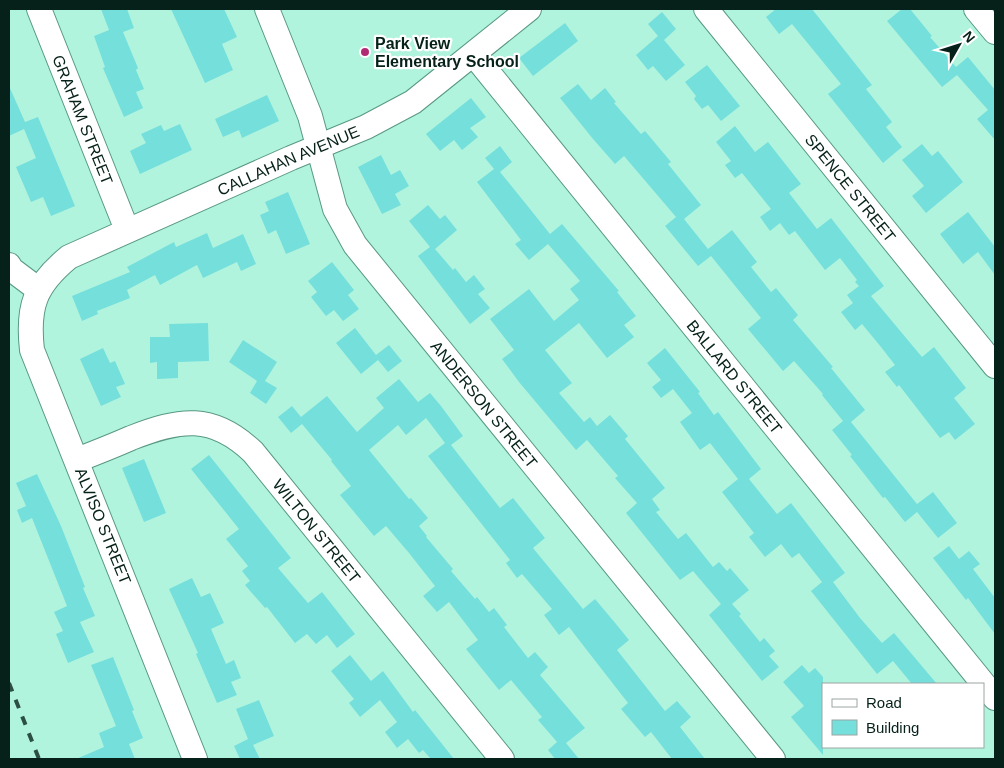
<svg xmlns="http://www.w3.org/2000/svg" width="1004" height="768" viewBox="0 0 1004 768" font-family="Helvetica,sans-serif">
<rect width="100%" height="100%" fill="#b1f4de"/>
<g fill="#75dfdc">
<polygon points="101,9 127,9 134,28 123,32 138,68 136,70 144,89 136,92 143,108 124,117 103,68 105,67 94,36 109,30"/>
<polygon points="171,9 224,9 237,37 222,44 233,70 205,83"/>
<polygon points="776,9 812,9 872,85 866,89 892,122 886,127 902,147 883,163 828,94 841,84 810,46 792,24 779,34 766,17"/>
<polygon points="902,9 910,9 932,36 930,37 956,67 968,57 995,90 995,140 977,119 988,110 957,75 942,87 887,21"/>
<polygon points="662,12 676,29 664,40 685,65 666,81 653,66 648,70 636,55 658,36 648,24"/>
<polygon points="565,23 578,41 533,76 519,58"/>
<polygon points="707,65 740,106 721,121 708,105 702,109 694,99 696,96 685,82"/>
<polygon points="578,84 591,100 605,88 616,102 614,103 641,134 645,131 671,162 668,164 701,205 684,219 708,249 732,230 757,262 751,267 771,292 776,288 798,315 793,320 833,367 831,368 865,410 851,422 917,504 933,492 957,523 938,538 917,512 905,522 885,497 883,498 850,456 852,455 832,430 843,421 822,395 823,394 794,361 783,371 748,329 761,318 711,256 698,266 665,226 676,217 624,156 615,164 593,139 560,98"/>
<polygon points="9,86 25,122 38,117 75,206 51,216 43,197 31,202 16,167 36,158 24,129 9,136"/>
<polygon points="267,95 279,121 242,138 239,130 223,137 215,119"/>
<polygon points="471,98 486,117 470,128 478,137 462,150 454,140 440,151 426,134"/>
<polygon points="180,124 192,150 140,174 130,151 146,143 141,134 161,125 164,131"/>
<polygon points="735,126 755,152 768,142 801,184 789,193 817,229 831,218 884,286 871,296 922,357 934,347 966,388 954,398 975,424 955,440 949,432 940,438 899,385 897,387 885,372 895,365 881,347 862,324 855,330 841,312 853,303 847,295 859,286 855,282 857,280 840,258 825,270 795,231 789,235 780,223 770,231 760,217 771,209 742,173 735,178 725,165 731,161 716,142"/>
<polygon points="922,144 932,156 938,151 963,182 926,213 912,196 924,186 902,160"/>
<polygon points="500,146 512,162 500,172 530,209 550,234 562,224 619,291 617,292 636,316 624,325 634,337 607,358 579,323 545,350 572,383 559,393 584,422 590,417 597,426 610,415 628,436 625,439 665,488 652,499 660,510 656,512 678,539 686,533 713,567 719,562 727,571 730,568 749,590 732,604 741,614 739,616 760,642 764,638 775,651 769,656 779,667 762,681 709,615 721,604 693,571 680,580 626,513 637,503 615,478 618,476 587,440 576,450 519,382 502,359 514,350 490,319 529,289 554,321 579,300 570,289 580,281 548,244 529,260 515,244 521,240 477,182 494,169 485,158"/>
<polygon points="381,155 391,175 400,170 409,186 395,194 401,205 382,214 358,167"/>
<polygon points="288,192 310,244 286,254 276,230 268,234 260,215 269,211 265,202"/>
<polygon points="428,205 440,219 445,215 457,230 435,249 453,270 455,268 466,282 474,275 485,289 478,294 490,308 470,324 418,256 430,247 409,221"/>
<polygon points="968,212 995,247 995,275 978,252 963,264 940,234"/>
<polygon points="207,233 213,248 243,234 256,264 241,271 237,262 203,278 197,265 160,285 155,275 127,290 130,298 97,311 98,314 82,321 72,296 130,272 127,267 174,242 176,247"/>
<polygon points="332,262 354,290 348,295 359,309 343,321 334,310 326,316 311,297 317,292 308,281"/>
<polygon points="208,323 209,361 178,362 178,378 157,379 157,362 150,363 150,337 170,337 169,324"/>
<polygon points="355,328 376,355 389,345 402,361 388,372 378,360 361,374 336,343"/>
<polygon points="243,340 277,362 265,381 277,388 266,404 250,393 257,381 229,362"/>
<polygon points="103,348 110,363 115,361 125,384 116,387 121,397 101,406 80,359"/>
<polygon points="665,348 700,392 698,393 714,415 718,412 761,469 749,479 777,514 791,503 845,573 833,582 860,618 882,643 894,633 937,684 912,684 893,661 877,674 811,591 822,582 799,553 792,558 781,544 765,557 749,537 754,533 722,492 738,479 710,443 700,450 680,422 692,413 673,389 661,398 652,387 661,380 647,363"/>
<polygon points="399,379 418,402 430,393 441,406 463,436 451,445 500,508 513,498 545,538 533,548 583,609 595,599 616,624 629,640 617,650 665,711 677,701 691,717 680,727 705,759 672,759 651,732 645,737 621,709 628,703 586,649 569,627 559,635 544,615 552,609 522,574 517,578 506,563 510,560 428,456 445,443 426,418 406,435 398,425 369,450 409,499 411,498 428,518 419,526 427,536 426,537 453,569 451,571 475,599 477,597 489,612 494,608 507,625 504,627 528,658 535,652 548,667 540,675 585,728 566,743 579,759 555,759 548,750 557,742 538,720 542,717 511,680 499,690 466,649 478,640 449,602 437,612 423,596 435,586 409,553 386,526 374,536 340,495 351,486 331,461 332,460 302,424 291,433 278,417 292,406 301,417 327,396 357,432 384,408 376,398"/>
<polygon points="209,455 291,558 278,568 308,603 322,592 355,634 337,648 327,635 316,644 307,634 295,643 267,607 265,608 245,585 250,581 242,571 248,566 226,539 239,529 191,469"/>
<polygon points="144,459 166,513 144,522 122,468"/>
<polygon points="37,474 61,526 85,587 83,588 95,616 80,622 94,652 68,663 56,634 63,631 54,612 67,606 32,518 22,523 17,510 26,506 16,483"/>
<polygon points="949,546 959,559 969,551 980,564 973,569 995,598 995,634 968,598 966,600 933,558"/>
<polygon points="192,578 201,597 210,593 224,623 211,629 226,664 234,660 241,678 231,682 237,695 217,703 196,654 198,653 169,589"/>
<polygon points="350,655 371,681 383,671 413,712 415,710 454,759 431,759 423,750 419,753 408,739 397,748 385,732 397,722 380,700 360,717 349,703 354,699 331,671"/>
<polygon points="113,657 134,710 132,711 143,738 129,744 135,759 76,759 104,747 99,733 116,726 91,665"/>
<polygon points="802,665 809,673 815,668 823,677 823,755 791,717 804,706 783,682"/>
<polygon points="259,700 274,736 253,745 260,759 240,759 234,746 248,739 236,709"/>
</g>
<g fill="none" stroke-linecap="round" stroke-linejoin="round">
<defs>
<g id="minor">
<path id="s1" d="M39 9 127 230"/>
<path id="s2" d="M267 9 310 116 335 209 355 245 773 759"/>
<path id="s3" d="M706 9 995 366"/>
<polyline points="976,9 995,32"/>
<path id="s4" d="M474 55 995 698"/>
<polyline points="9,265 11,269 39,290"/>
<path id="s5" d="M77 460C95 453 113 446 131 438 180 419 212 413 253 452L502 759"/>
<path id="s6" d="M195 759 32 350C27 306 35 285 69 257L291 158 366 127 413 102 529 9"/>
</g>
</defs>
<use href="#minor" stroke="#589884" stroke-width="26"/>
<use href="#minor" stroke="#fff" stroke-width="24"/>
<polyline stroke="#2c4f45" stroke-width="4" stroke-dasharray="9 9" stroke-linecap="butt" points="9,683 39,759"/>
</g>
<circle fill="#b02b73" stroke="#fff" stroke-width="2" cx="365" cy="52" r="5"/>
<g text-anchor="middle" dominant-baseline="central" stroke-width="4.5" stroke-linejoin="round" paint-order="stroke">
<g font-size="16" font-weight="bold" fill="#06211a" stroke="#fff" text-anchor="start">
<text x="375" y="43">Park View<tspan x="375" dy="18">Elementary School</tspan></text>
</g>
<g font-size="16" fill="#06211a" stroke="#fff">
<text stroke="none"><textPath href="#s1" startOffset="119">GRAHAM STREET</textPath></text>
<text stroke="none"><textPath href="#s6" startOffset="786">CALLAHAN AVENUE</textPath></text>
<text stroke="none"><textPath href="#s3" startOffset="230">SPENCE STREET</textPath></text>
<text stroke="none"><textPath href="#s4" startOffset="414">BALLARD STREET</textPath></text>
<text stroke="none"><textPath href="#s2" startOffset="458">ANDERSON STREET</textPath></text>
<text transform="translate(103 526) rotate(68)">ALVISO STREET</text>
<text stroke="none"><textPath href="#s5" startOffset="292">WILTON STREET</textPath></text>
</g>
</g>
<rect width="1004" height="768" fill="none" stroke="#06211a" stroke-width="20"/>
<rect x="822" y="683" width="162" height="65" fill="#ffffff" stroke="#9ba6a3"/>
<rect x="832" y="699" width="25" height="8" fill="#ffffff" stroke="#9ba6a3"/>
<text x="866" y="708" font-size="15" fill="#06211a">Road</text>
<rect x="832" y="720" width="25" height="15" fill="#75dfdc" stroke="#9ba6a3"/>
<text x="866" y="733" font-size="15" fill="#06211a">Building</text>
<g transform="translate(959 45) rotate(51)" stroke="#ffffff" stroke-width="4" paint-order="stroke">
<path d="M0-4L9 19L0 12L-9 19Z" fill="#06211a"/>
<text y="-8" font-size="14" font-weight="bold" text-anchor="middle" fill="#06211a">N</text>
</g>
</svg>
